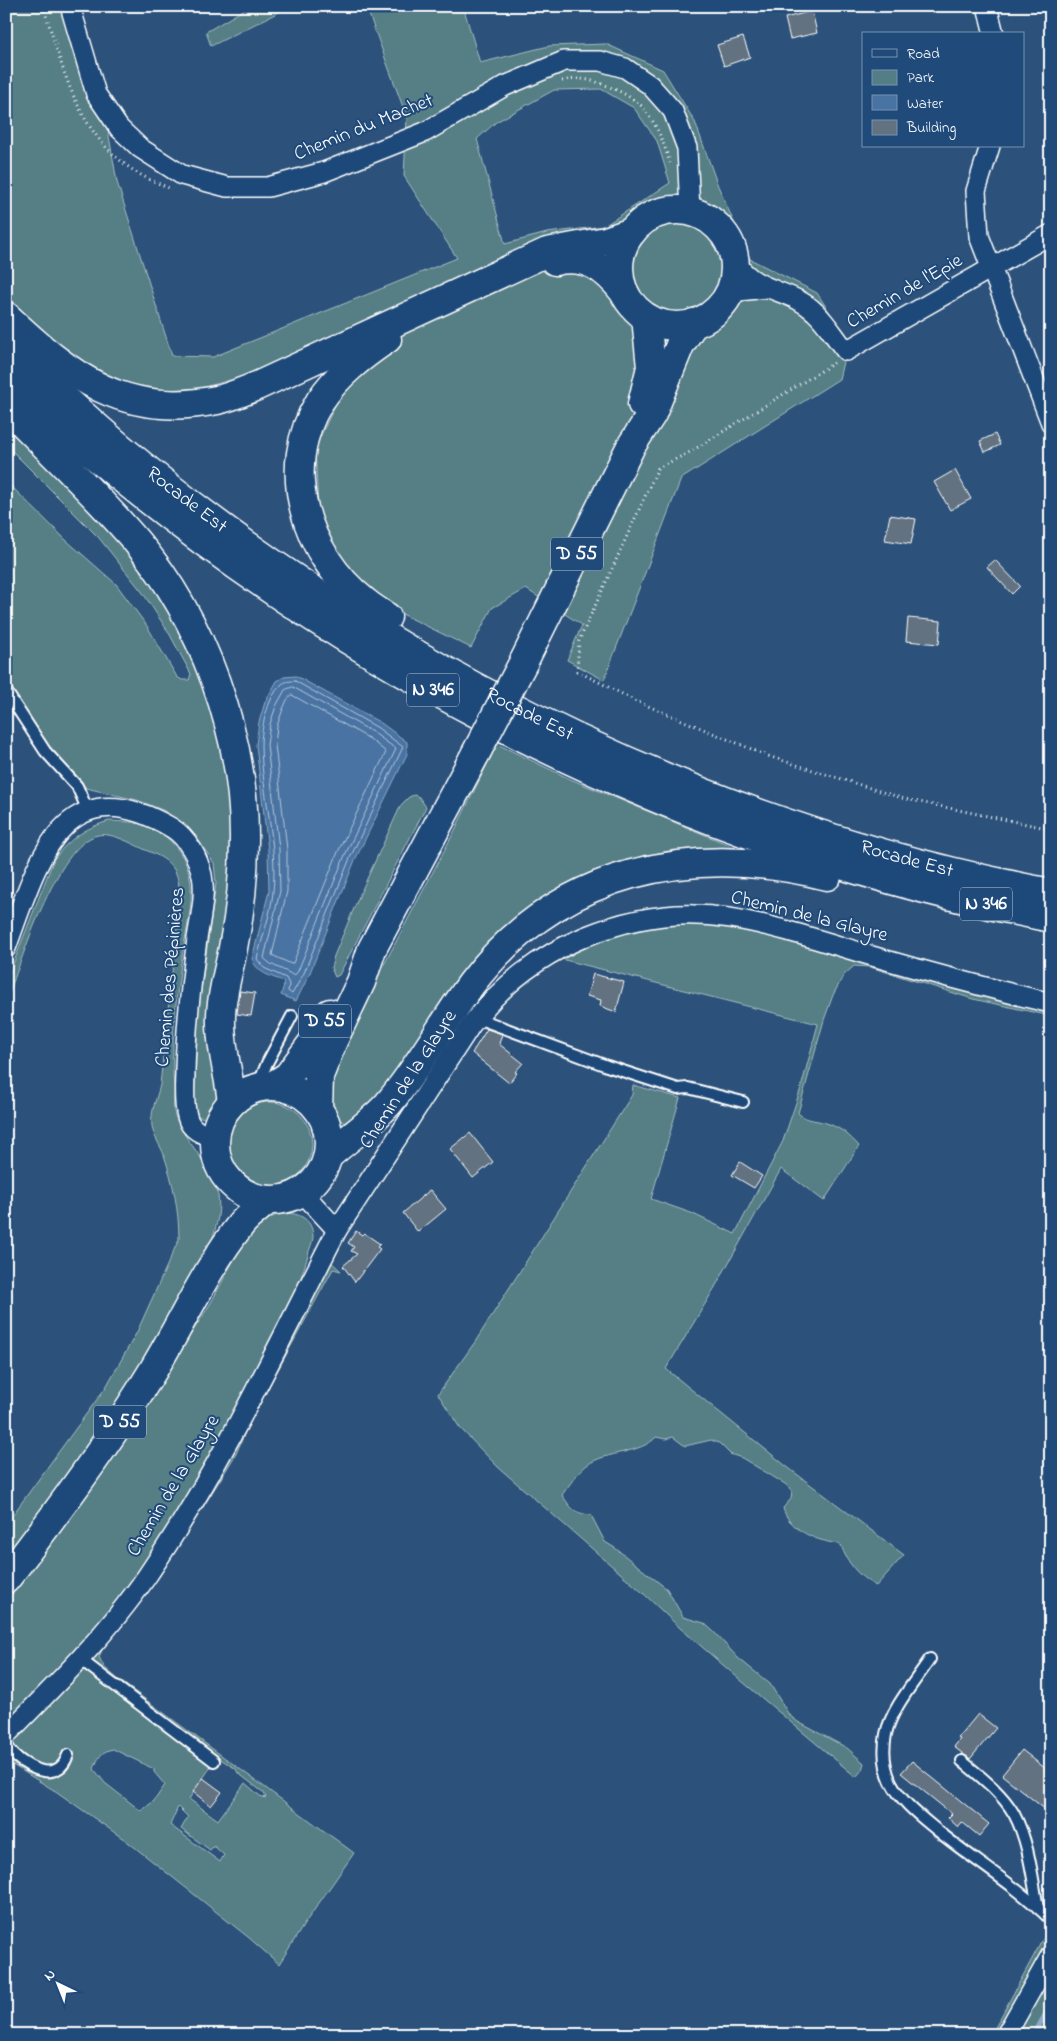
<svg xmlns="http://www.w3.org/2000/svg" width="1057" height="2041" viewBox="0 0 1057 2041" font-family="'Indie Flower',sans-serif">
<rect width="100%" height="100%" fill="#2c527b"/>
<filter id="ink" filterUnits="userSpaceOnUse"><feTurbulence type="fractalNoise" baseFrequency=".02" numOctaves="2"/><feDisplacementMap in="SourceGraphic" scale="10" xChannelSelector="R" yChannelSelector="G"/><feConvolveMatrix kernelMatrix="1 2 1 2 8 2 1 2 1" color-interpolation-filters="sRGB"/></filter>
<g filter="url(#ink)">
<g fill="#547e85" stroke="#aabec2" fill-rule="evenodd">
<path d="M6 6H77L98 73 117 182 172 356 213 357 457 258 404 176 407 118 366 6H463L480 63 549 46 606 44 663 70 695 122 718 186 750 259 817 293 848 341 839 379 681 479 604 680 567 660 582 625 526 589 492 608 471 648 394 610 336 558 318 508 315 448 340 395 352 329C296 353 218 396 155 391 135 389 92 367 75 356 53 340 27 314 6 296ZM601 89 634 108 657 141 670 183 604 226 547 233 505 244 477 139 496 122 554 90Z"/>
<polygon points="250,6 291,6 211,46 206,32"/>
<polygon points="6,423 63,481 140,565 165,602 196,662 223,749 232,819 221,1095 209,1118 199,1117 194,1107 198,1013 216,883 214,863 201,844 187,827 165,811 137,800 86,788 77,776 52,751 35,727 6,679 6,481 66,540 116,584 147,626 177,677 182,680 189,680 191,674 169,633 143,593 99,538 6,445"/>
<polygon points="497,744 570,779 734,847 732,853 582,880 392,1083 350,1124 343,1122 336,1117 331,1103 330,1076 379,974 454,832"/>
<polygon points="414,795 419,797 426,807 339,975 335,977 331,968 334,956 360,894 401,805 409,797"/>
<path d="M109 821C121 822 135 821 147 825 163 831 180 848 186 864 198 892 186 928 182 957 176 1000 170 1045 174 1089 174 1096 173 1104 174 1112 177 1125 186 1137 194 1148 220 1185 226 1202 210 1245L128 1389 6 1560V1524L106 1387 137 1332 179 1239C179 1210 173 1182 164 1155 161 1146 153 1136 152 1126 150 1112 157 1098 160 1085L179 908C180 878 180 864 148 851 134 845 113 832 98 835 56 844 21 964 6 1001V982L54 859C69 839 85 828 109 821Z"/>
<path d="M711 922 762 931 1051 1009V1016L973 999 870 967 854 966 844 975 833 995 824 1020 798 1113C805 1121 820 1120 829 1124 842 1129 849 1135 859 1146L824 1201 781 1169 714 1289 666 1369 786 1466 904 1555 876 1586C859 1577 847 1563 841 1545 835 1543 830 1543 825 1541 809 1538 787 1525 783 1508L791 1499 792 1490 785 1484 742 1458 730 1454 719 1443 711 1440 685 1446 673 1437 666 1439 656 1437C641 1454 606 1451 587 1465 577 1473 570 1484 562 1495 572 1509 573 1513 591 1515L605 1542 615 1548 667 1589 683 1617 704 1623 714 1632 738 1658 770 1684 789 1715 798 1722 847 1748 864 1763 862 1770 856 1777 737 1677 680 1628 642 1592 498 1467 460 1428 438 1394 475 1342 632 1095 633 1085 680 1098 651 1199 691 1213 735 1234 783 1141 801 1088 818 1024 561 959 590 942 630 927Z"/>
<circle cx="270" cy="1144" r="42"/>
<path d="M281 1213C297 1212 313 1218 313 1237 313 1242 309 1249 308 1255 298 1292 280 1325 262 1359 218 1441 176 1524 119 1599 85 1645 45 1685 6 1727V1603L110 1462 212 1301 240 1248 256 1225Z"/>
<path d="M329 1260 341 1271 333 1269 249 1423 236 1454 220 1480 159 1577 103 1648 99 1657 104 1667 119 1680 354 1853 305 1923 279 1964 248 1937 128 1842 57 1792 6 1761V1751L44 1773 73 1752 65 1749 64 1756 50 1767C33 1766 16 1757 11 1740L83 1664 214 1762 189 1799 218 1820 245 1783 260 1796 266 1798 264 1793 238 1773 236 1769 219 1758H216L98 1669 91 1656ZM113 1749 154 1769V1772L165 1785 154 1801 141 1811 105 1783 94 1769C98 1758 101 1751 113 1749ZM178 1807 188 1817 181 1829 210 1850 214 1846 224 1855 220 1862 170 1825Z"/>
<polygon points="1044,1937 1048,1940 1044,1951 998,2035 991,2035"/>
<polygon points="1051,1972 1051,2035 1015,2035"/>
</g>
<path fill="#4873a2" stroke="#91abc7" d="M296 676 381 723 407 742V754L355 860 309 975 296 1001 281 995 284 985 283 981C270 976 257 973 252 959L269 891 268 850 256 745 259 722 265 702 277 681 284 677Z"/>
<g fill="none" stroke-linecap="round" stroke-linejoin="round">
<g stroke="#b6c7da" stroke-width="1">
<path d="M295 681 378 728 403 747 350 858 304 973 292 994 288 991 289 984 286 978 264 968 257 959C262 937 271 914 273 892 278 843 262 794 261 746 261 728 267 698 281 685 285 681 290 681 295 681Z"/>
<path d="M293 687 374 733 396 749 345 855 298 971 294 976C285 969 271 967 264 958L280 891 279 849 267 745 270 724 276 706 285 690Z"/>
<polygon points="292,695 370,739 386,752 338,852 293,963 291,964 272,955 287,891 287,849 275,745 277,726 283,709 287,700"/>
</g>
<polyline stroke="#91abc7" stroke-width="5" points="1034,2035 1051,2004"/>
</g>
<g fill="#627281" stroke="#fff">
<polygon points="812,11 817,33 790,39 785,18"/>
<polygon points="743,37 750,57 724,66 717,45"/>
<polygon points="995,434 1000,445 985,452 980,441"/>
<polygon points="955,470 971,499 950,510 934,482"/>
<polygon points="890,515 916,519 911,544 885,540"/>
<polygon points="995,560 1020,586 1012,594 987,567"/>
<polygon points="908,618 941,621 939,644 906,641"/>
<polygon points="593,974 624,982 616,1012 600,1006 601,1000 587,996"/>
<polygon points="240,991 255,993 251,1016 237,1014"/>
<polygon points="487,1029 502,1034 499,1044 523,1063 515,1072 517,1073 509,1083 472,1053"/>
<polygon points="470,1133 493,1162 473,1178 450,1149"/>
<polygon points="740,1162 762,1176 754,1188 732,1175"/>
<polygon points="430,1190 446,1209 418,1232 403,1213"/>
<polygon points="356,1231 362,1235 364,1233 380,1244 377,1247 380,1249 355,1282 343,1266 357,1254 351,1251 354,1247 348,1243"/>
<polygon points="978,1714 996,1728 970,1759 954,1747 960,1739 958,1738"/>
<polygon points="1022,1750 1051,1773 1051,1814 1002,1775"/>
<polygon points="912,1761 989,1824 979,1836 962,1822 958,1827 948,1818 952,1814 901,1773"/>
<polygon points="203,1778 222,1792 211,1806 193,1792"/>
</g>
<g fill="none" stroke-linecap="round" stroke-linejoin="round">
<defs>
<g id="lane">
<polyline points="6,691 45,751 77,786 88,811"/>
<polyline points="477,1018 607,1066 678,1089 688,1088 743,1102"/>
<polyline points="257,1088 267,1063 292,1016"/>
<polyline points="80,1659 214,1761"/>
<path d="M930 1659C916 1680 891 1709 886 1734 883 1750 884 1767 891 1782 902 1803 920 1816 938 1831 975 1861 1017 1886 1051 1920"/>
<path d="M6 1744C14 1760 43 1779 59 1768 64 1765 66 1760 68 1755"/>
<path d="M962 1761C980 1776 1002 1793 1014 1814 1029 1842 1032 1876 1038 1908"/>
</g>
<g id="street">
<polyline points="70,6 96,94 119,128 140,148 182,175 227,187 268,187 324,172 425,132 505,86 564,61 600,61 625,68 650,85 673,111 687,148 690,211"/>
<polyline points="987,6 994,34"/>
<polyline points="990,146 976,191 979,236 1051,423"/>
<path d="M735 262C757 294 790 288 815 312 827 323 836 339 846 351L1051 234"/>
<polyline points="729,295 739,291 766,288"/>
<path d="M6 948C37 865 60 763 172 828 188 838 198 858 202 875 206 896 200 918 197 939 191 983 186 1026 185 1070 185 1085 183 1102 187 1116 190 1130 202 1135 215 1136"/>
<path d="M302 1192 337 1230 471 1025C529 947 633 902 730 918 778 926 825 942 872 956 931 973 991 989 1051 1003"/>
<path d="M6 1735C56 1685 107 1634 147 1576 221 1467 277 1347 337 1230"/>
<polyline points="1006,2035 1051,1955"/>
</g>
<g id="primary">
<circle cx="677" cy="268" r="58"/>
<polyline points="642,404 651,367 646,317"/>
<polyline points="523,663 631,446 652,414 680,345 694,323"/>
<polyline points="272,1086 288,1076 313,1042 330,1013"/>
<circle cx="272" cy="1143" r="57"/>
<polyline points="318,1109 319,1076 332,1043 361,982 372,949 476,753"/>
<path d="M6 1579C58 1512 108 1444 152 1372 182 1323 206 1268 242 1223 249 1215 259 1208 268 1200"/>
</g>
<g id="highway">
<path d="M555 261C587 254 606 269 624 292"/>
<path d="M6 316C71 377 124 419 217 400 231 397 244 391 257 386L547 252 606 241 632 232"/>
<path d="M387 339C362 356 337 375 320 401 278 468 305 555 365 602 372 608 379 612 387 617"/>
<path id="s1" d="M6 344C53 388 100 432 150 472 410 680 723 831 1051 893"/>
<path d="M6 377C296 649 660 841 1051 918"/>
<path d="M6 406C50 451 96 494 136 541 203 619 245 737 244 840 244 876 240 913 233 948 229 971 221 994 221 1017 220 1046 229 1074 232 1102"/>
<path d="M328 1156C347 1139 371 1123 388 1104 420 1066 443 1022 472 983 559 869 693 842 827 876"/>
</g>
</defs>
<use href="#lane" stroke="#fff" stroke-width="14"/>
<use href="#street" stroke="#fff" stroke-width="22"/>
<use href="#primary" stroke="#fff" stroke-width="31"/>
<use href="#highway" stroke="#fff" stroke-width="31"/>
<g stroke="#fff" stroke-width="3" stroke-dasharray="1 4" stroke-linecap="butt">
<path d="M43 6C65 72 76 137 141 175 150 180 160 184 169 188"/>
<path d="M562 81C568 80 575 79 581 79 599 80 635 96 646 111 658 127 664 144 670 163"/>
<path d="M707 204C724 220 736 224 742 249"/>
<polyline points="834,363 690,452 658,468 579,641 577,671 636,701 768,756 905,799 1051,829"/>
</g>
<use href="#lane" stroke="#1f4a7a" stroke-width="10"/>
<use href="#street" stroke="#1f4a7a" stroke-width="19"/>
<use href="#primary" stroke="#1f4a7a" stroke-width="28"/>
<use href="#highway" stroke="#1f4a7a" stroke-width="28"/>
<defs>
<polyline id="primary-bridge" points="476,753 523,663"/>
</defs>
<use href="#primary-bridge" stroke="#fff" stroke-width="31" stroke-linecap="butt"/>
<use href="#primary-bridge" stroke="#1f4a7a" stroke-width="28"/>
</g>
</g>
<g text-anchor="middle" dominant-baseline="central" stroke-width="4" stroke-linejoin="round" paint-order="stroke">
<g fill="#1f4a7a" stroke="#bcc9d7" stroke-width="1">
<rect x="551" y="537.5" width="52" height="33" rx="4"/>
<rect x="407" y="673.5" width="52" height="33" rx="4"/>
<rect x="960" y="887.5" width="52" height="33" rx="4"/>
<rect x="299" y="1004.5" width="52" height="33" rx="4"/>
<rect x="94" y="1405.5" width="52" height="33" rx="4"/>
</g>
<g font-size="19" font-weight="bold" fill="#fff">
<text x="577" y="554">D 55</text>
<text x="433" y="690">N 346</text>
<text x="986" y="904">N 346</text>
<text x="325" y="1021">D 55</text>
<text x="120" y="1422">D 55</text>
</g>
<g font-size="20" fill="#fff" stroke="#1f4a7a">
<text transform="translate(364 128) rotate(-22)">Chemin du Machet</text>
<text transform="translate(905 292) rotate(-30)">Chemin de l'Epie</text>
<text stroke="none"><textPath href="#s1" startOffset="239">Rocade Est</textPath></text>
<text stroke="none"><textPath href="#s1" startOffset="644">Rocade Est</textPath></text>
<text stroke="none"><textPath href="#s1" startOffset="1049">Rocade Est</textPath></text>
<text transform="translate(809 917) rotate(14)">Chemin de la Glayre</text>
<text transform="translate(171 977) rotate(-85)">Chemin des Pépinières</text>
<text transform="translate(409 1080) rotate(-57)">Chemin de la Glayre</text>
<text transform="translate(174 1486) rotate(-59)">Chemin de la Glayre</text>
</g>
</g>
<rect width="1057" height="2041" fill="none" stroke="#1f4a7a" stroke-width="25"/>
<rect x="12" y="12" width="1032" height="2016" fill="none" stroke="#fff" stroke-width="2" filter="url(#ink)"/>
<rect x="862" y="32" width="162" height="115" fill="#1f4a7a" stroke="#7992af"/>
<rect x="872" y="49" width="25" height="8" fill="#1f4a7a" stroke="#7992af"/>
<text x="907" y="58" font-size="15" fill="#ffffff">Road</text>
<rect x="872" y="70" width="25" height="15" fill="#547e85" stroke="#7992af"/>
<text x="907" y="82" font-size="15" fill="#ffffff">Park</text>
<rect x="872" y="95" width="25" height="15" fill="#4873a2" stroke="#7992af"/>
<text x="907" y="108" font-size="15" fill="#ffffff">Water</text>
<rect x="872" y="120" width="25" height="15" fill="#627281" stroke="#7992af"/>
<text x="907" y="132" font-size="15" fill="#ffffff">Building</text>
<g transform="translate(58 1984) rotate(317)" stroke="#1f4a7a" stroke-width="4" paint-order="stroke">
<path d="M0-4L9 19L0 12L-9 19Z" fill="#ffffff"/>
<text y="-8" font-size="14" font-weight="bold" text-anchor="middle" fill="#ffffff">N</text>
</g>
</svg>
